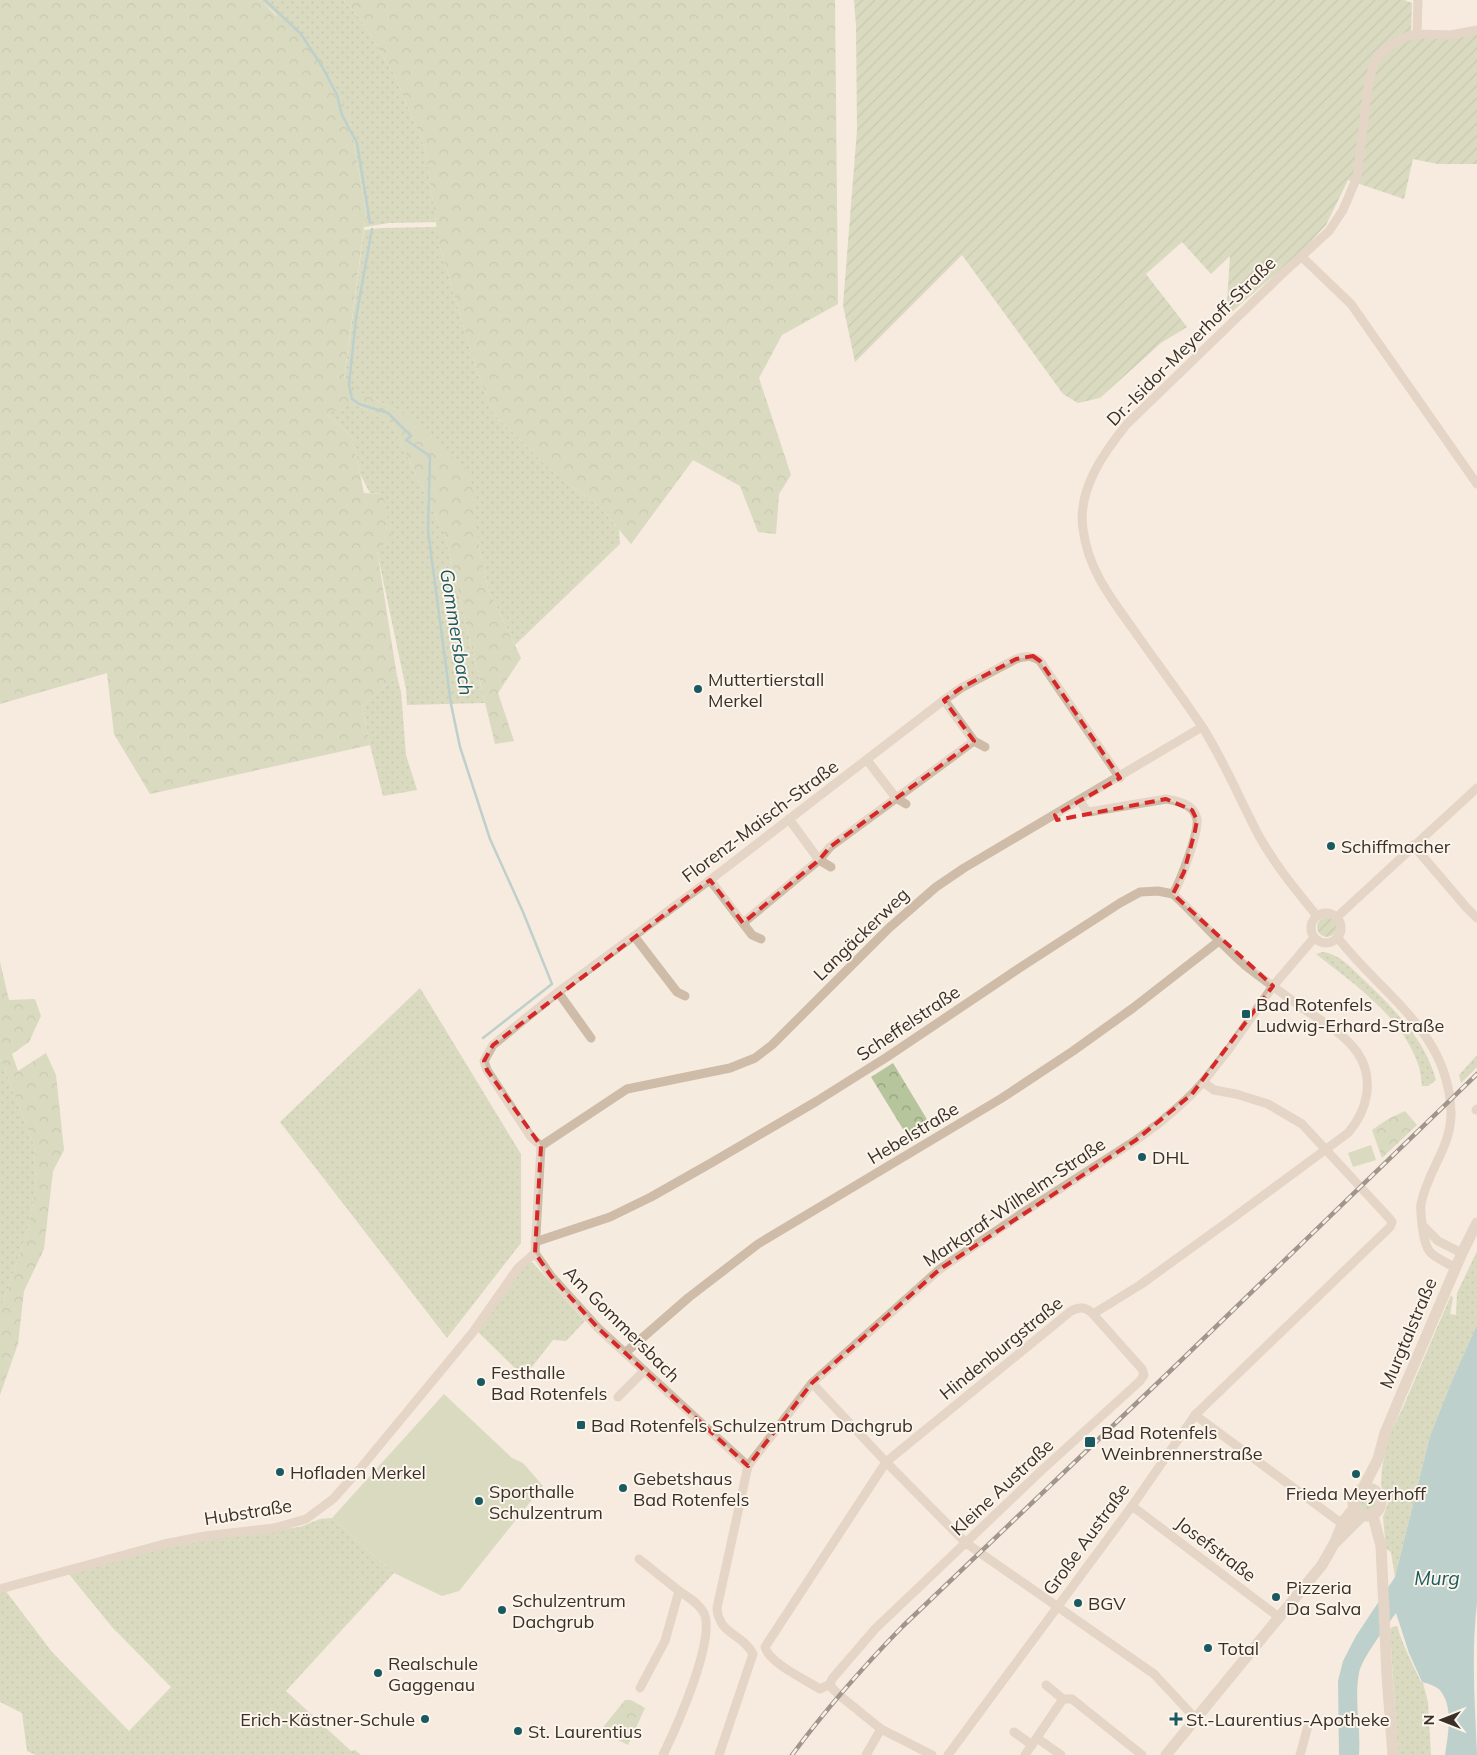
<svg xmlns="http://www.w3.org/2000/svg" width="1477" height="1755" viewBox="0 0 1477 1755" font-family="Mulish,sans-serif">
<defs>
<pattern id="grass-dots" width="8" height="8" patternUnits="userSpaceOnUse" patternTransform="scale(1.25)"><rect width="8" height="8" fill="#b6c59c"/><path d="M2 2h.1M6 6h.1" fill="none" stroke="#95a07f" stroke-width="1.8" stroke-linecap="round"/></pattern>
<pattern id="forest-crowns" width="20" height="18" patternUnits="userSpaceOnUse" patternTransform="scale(1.25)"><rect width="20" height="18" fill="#b6c59c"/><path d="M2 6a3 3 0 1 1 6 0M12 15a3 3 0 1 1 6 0" fill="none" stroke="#95a07f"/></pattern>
<pattern id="garden-furrows" width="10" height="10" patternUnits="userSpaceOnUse" patternTransform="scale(1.25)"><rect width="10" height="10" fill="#b6c59c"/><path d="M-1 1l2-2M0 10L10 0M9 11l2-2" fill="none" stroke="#95a07f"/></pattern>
</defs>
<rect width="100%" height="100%" fill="#f5ebde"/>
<g fill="url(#grass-dots)">
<polygon points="260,0 344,0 361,20 395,76 425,148 436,222 389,223 364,227 366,211 349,116 275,13"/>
<polygon points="437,227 439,244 479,377 493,413 555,474 600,507 619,530 620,544 515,645 488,589 477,536 402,412 363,394 344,380 364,230 382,228"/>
<polygon points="354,403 392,424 445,536 485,703 407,705 406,689 377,551 383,494 370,493 360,474 352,437 326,413"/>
<polygon points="397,676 401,692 406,755 417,790 383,796 370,745 362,706"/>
<path d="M1323 952C1340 954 1352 969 1364 980 1394 1009 1425 1039 1436 1080L1428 1086H1422C1421 1080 1421 1073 1419 1067 1403 1017 1355 985 1316 954Z"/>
<polygon points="420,988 521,1154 521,1243 447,1338 280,1122"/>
<polygon points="1477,1055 1477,1067 1461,1083 1459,1075"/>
<polygon points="0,1057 34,1145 36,1186 27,1233 2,1305 0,1305"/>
<polygon points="1477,1251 1477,1325 1453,1378 1430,1436 1395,1577 1391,1552 1386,1549 1383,1517 1388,1503 1385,1493 1381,1486 1382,1469 1388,1438 1404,1405 1451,1295 1453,1298 1450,1314 1456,1315 1457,1293"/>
<polygon points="528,1262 533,1263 585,1321 566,1341 553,1340 524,1377 478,1332 520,1270"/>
<circle cx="1367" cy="1502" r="9"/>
<polygon points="332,1518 394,1573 286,1691 351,1751 355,1750 361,1755 36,1755 27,1751 22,1713 0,1702 0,1591 5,1590 52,1652 129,1731 171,1687 112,1627 68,1573 159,1549 209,1538 300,1527 320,1519"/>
<path d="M1397 1626C1403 1646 1412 1663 1421 1682L1423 1683 1428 1702 1431 1755H1398L1390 1630 1392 1627Z"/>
</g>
<g fill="url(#forest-crowns)">
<polygon points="0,0 260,0 324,62 349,116 366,212 344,379 363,394 402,412 471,473 477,536 488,589 521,658 498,693 514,741 495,744 445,536 392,424 354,403 327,414 352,437 364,493 383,494 391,536 377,551 397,676 362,706 370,745 150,794 114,734 107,673 0,704"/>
<polygon points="344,0 835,0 838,304 782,335 759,378 791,475 779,494 776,534 758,532 740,486 693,460 631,544 600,507 555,474 493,413 479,377 439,244 425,148 395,76 361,20"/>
<polygon points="0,962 9,1000 35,999 41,1016 29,1042 12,1054 18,1071 46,1053 56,1075 64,1150 53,1171 44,1249 24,1291 18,1344 0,1395 0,1305 2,1305 27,1233 36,1186 34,1145 0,1057"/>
<polygon points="893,1063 931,1126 909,1139 871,1077"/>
<polygon points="1405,1111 1417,1125 1382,1158 1372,1130 1388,1119"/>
<polygon points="625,1700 631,1700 645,1708 628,1745 600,1731"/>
</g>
<g fill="url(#garden-furrows)">
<polygon points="854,0 1404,0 1412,3 1411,31 1451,31 1477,26 1477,164 1438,164 1413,159 1404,199 1348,180 1326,225 1303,250 1226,317 1230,256 1211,274 1182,242 1146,274 1187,327 1161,343 1100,398 1078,403 1063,394 962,255 855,362 843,305 857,130 856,26"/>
<circle cx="1327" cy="927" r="10"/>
</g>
<g fill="#b6c59c">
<polygon points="1371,1145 1376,1160 1353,1167 1348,1153"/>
<polygon points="444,1394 512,1458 523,1463 543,1486 459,1591 442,1596 394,1573 332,1518"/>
</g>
<path fill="#7ab0b4" d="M1477 1325V1603C1471 1654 1475 1705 1477 1755H1445C1448 1736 1453 1709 1442 1693 1438 1686 1429 1684 1422 1682L1409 1653 1396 1613C1386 1627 1362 1658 1359 1673 1354 1700 1361 1728 1359 1755H1339L1338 1681 1343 1661 1356 1636 1395 1577 1430 1436 1453 1378Z"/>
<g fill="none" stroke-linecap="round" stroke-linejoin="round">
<g stroke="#7ab0b4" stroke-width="2.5">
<polyline points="265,0 301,34 323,68 337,95 342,115 357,143 370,223"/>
<polyline points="372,229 356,318 349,385 352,399 359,404 388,413 411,436 406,440 430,456 428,531 451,704 460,747 490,839 523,912 552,984 483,1038"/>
</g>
<g stroke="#cebba8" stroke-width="9">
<polyline points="1417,34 1418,0"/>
<polyline points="1302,257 1351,304 1477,484"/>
<polyline points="944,700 974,741 985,747"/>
<polyline points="867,760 896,798 906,804"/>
<path d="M1080 800 1085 809 1089 812 1166 799C1178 801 1194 804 1197 819 1199 833 1180 882 1173 894"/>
<polyline points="789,819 819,860 831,867"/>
<polyline points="1413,845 1466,907 1477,918"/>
<polyline points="710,880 752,935 761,939"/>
<circle cx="1326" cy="928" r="15"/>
<path d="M1317 916C1296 890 1275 865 1259 836 1240 800 1225 763 1203 728 1181 695 1156 662 1133 629 1110 597 1088 569 1083 529 1077 490 1104 452 1127 424L1281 275 1329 231 1343 210 1357 177 1369 80 1375 61 1387 47 1408 36 1417 34 1451 35 1477 30"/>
<polyline points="1337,917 1477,788"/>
<polyline points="743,923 819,860 830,847 974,741"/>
<polyline points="634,936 677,992 685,996"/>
<path d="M1338 938C1382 995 1448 1031 1451 1111 1452 1147 1427 1171 1421 1204 1420 1213 1422 1222 1423 1231 1424 1238 1425 1246 1430 1252 1437 1259 1447 1263 1456 1268"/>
<polyline points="558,992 591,1038"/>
<polyline points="1476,1110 1477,1109"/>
<path d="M541 1146 531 1137 487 1070 484 1061 493 1045 558 992 710 880 944 700 961 688 1016 659C1026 656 1031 655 1040 661L1120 778"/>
<polyline points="541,1146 627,1089 730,1068 755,1058 772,1045 889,928 936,887 964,868 1202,727"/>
<polyline points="541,1146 535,1253 551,1276 598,1328 748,1466"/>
<polyline points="1422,1225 1438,1241 1462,1253"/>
<path d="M535 1242 610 1217 651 1197 711 1163 817 1101 887 1057 1021 967 1120 903 1140 892 1158 891 1173 894C1198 917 1220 944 1246 966 1265 981 1285 995 1304 1009 1322 1021 1344 1034 1357 1052 1375 1078 1368 1110 1348 1133L1226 1223 1140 1285 1093 1314C1086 1307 1080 1306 1071 1311L886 1462 765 1647C769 1663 806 1680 820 1689L830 1684 832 1688 839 1695 881 1729 932 1755"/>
<polyline points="625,1353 688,1298 758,1244 1002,1098 1073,1051 1133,1008 1219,941"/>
<polyline points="812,1383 886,1462 966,1543 1154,1674 1196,1719"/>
<polyline points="618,1397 644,1371"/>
<polyline points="1195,1415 1337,1520 1343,1522"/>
<polyline points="1132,1506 1280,1618"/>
<path d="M639 1559C652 1569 665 1580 678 1590 687 1597 698 1602 704 1613 716 1640 676 1728 663 1755"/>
<polyline points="0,1589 164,1544 205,1536 274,1528 306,1519 333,1499 359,1470 473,1332 518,1268 535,1253"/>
<polyline points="830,1684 832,1679 875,1629 1042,1470 1140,1381 1144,1375 1142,1369 1093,1314"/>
<polyline points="1046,1685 1063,1699"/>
<polyline points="640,1688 665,1641 679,1591"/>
<polyline points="1014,1732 1032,1745"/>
<polyline points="1037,1738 1061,1755"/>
<path d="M719 1755 753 1654C742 1633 719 1635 717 1608L748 1466 812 1383 940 1269 1024 1212 1136 1140 1158 1124 1177 1108 1192 1094 1203 1082 1229 1049 1273 986 1314 938"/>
<polyline points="866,1755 881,1729"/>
<polyline points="948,1755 1132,1506 1195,1415 1390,1227 1392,1222 1390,1219 1302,1124 1268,1104 1236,1094 1214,1090 1203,1082"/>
<polyline points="1025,1755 1063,1699 1072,1699 1142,1755"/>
<polyline points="1300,1755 1308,1726"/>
</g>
<g stroke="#cebba8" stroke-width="11">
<circle cx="1367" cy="1502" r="14"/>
<polyline points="1363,1488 1378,1459 1385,1433 1400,1397 1462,1253 1477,1223"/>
<polyline points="1373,1516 1381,1546 1387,1675 1393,1755"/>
<polyline points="1337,1541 1362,1516"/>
<polyline points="1166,1755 1322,1565 1335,1542 1343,1522 1354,1508"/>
</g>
<defs>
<path id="rail" d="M792 1755C826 1709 863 1667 903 1626L1167 1374 1477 1074"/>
</defs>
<use href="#rail" stroke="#3b2f29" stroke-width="4.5"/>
<use href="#rail" stroke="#fbf5eb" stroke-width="2.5" stroke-dasharray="8" stroke-linecap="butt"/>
</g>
<path d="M0 0H1477V1755H0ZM1033 656 1040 661 1120 778 1055 815 1057 820 1166 799 1192 810 1197 820 1195 831 1184 872 1173 894 1273 986 1192 1094 1136 1140 940 1269 812 1383 748 1466 598 1328 551 1276 535 1253 541 1146 487 1070 484 1061 493 1045 710 880 743 923 819 860 830 847 974 741 944 700 961 688 1016 659Z" fill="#f5ebde" fill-opacity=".55" fill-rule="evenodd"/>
<path fill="none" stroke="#d62828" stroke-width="4" stroke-dasharray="10 6" stroke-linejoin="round" d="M1033 656 1040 661 1120 778 1055 815 1057 820 1166 799 1192 810 1197 820 1195 831 1184 872 1173 894 1273 986 1192 1094 1136 1140 940 1269 812 1383 748 1466 598 1328 551 1276 535 1253 541 1146 487 1070 484 1061 493 1045 710 880 743 923 819 860 830 847 974 741 944 700 961 688 1016 659Z"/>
<g fill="#1b5960" stroke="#fbf5eb" stroke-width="2">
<circle cx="698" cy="689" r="5"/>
<circle cx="1331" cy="846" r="5"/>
<rect x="1241" y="1009" width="10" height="10" rx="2.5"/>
<circle cx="1142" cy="1157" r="5"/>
<circle cx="481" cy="1382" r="5"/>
<rect x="576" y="1420" width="10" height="10" rx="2.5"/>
<rect x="1084" y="1436" width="12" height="12" rx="2.5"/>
<circle cx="280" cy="1472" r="5"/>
<circle cx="1356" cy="1474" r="5"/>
<circle cx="623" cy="1488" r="5"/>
<circle cx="479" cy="1501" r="5"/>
<circle cx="1276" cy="1597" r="5"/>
<circle cx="1078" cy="1603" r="5"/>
<circle cx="502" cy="1610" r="5"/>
<circle cx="1208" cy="1648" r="5"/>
<circle cx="378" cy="1673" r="5"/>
<circle cx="425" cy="1719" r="5"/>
<path d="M1173.5 1711.5h5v5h5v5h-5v5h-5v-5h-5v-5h5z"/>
<circle cx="518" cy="1731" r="5"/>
</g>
<g text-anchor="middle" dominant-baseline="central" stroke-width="4" stroke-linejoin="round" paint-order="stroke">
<g font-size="18" fill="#3b2f29" stroke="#fbf5eb">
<text transform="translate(1191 341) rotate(-45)">Dr.-Isidor-Meyerhoff-Straße</text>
<text transform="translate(760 821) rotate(-37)">Florenz-Maisch-Straße</text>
<text transform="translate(861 934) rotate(-44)">Langäckerweg</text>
<text transform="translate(908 1023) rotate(-34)">Scheffelstraße</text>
<text transform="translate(913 1133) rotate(-31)">Hebelstraße</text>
<text transform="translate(1014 1202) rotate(-34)">Markgraf-Wilhelm-Straße</text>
<text transform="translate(622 1324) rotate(45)">Am Gommersbach</text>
<text transform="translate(1408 1333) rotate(-67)">Murgtalstraße</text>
<text transform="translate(1001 1348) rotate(-39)">Hindenburgstraße</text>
<text transform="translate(1002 1487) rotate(-43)">Kleine Austraße</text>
<text transform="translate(248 1512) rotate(-9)">Hubstraße</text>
<text transform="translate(1086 1539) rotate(-54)">Große Austraße</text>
<text transform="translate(1216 1549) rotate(37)">Josefstraße</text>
</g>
<g font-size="18" fill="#3b2f29" stroke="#fbf5eb" text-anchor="start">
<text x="708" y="679">Muttertierstall<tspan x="708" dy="21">Merkel</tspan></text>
<text x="1341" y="846">Schiffmacher</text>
<text x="1256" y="1004">Bad Rotenfels<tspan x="1256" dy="21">Ludwig-Erhard-Straße</tspan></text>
<text x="1152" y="1157">DHL</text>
<text x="491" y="1372">Festhalle<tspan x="491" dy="21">Bad Rotenfels</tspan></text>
<text x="591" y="1425">Bad Rotenfels Schulzentrum Dachgrub</text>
<text x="1101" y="1432">Bad Rotenfels<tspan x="1101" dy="21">Weinbrennerstraße</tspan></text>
<text x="290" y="1472">Hofladen Merkel</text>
<text x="633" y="1478">Gebetshaus<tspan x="633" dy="21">Bad Rotenfels</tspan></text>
<text x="489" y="1491">Sporthalle<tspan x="489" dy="21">Schulzentrum</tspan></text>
<text x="1356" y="1493" text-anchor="middle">Frieda Meyerhoff</text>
<text x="1286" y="1587">Pizzeria<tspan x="1286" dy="21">Da Salva</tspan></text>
<text x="512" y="1600">Schulzentrum<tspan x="512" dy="21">Dachgrub</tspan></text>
<text x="1088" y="1603">BGV</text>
<text x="1218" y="1648">Total</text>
<text x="388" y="1663">Realschule<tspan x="388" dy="21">Gaggenau</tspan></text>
<text x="415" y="1719" text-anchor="end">Erich-Kästner-Schule</text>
<text x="1186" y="1719">St.-Laurentius-Apotheke</text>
<text x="528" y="1731">St. Laurentius</text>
</g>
<g font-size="19" font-style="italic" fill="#1b5960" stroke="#fbf5eb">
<text transform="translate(457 632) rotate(81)">Gommersbach</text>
<text x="1437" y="1578">Murg</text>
</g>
</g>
<g transform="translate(1442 1720) rotate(270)" stroke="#fbf5eb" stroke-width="4" paint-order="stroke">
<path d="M0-4L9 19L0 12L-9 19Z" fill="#3b2f29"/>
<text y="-8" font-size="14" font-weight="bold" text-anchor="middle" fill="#3b2f29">N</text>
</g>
</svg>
